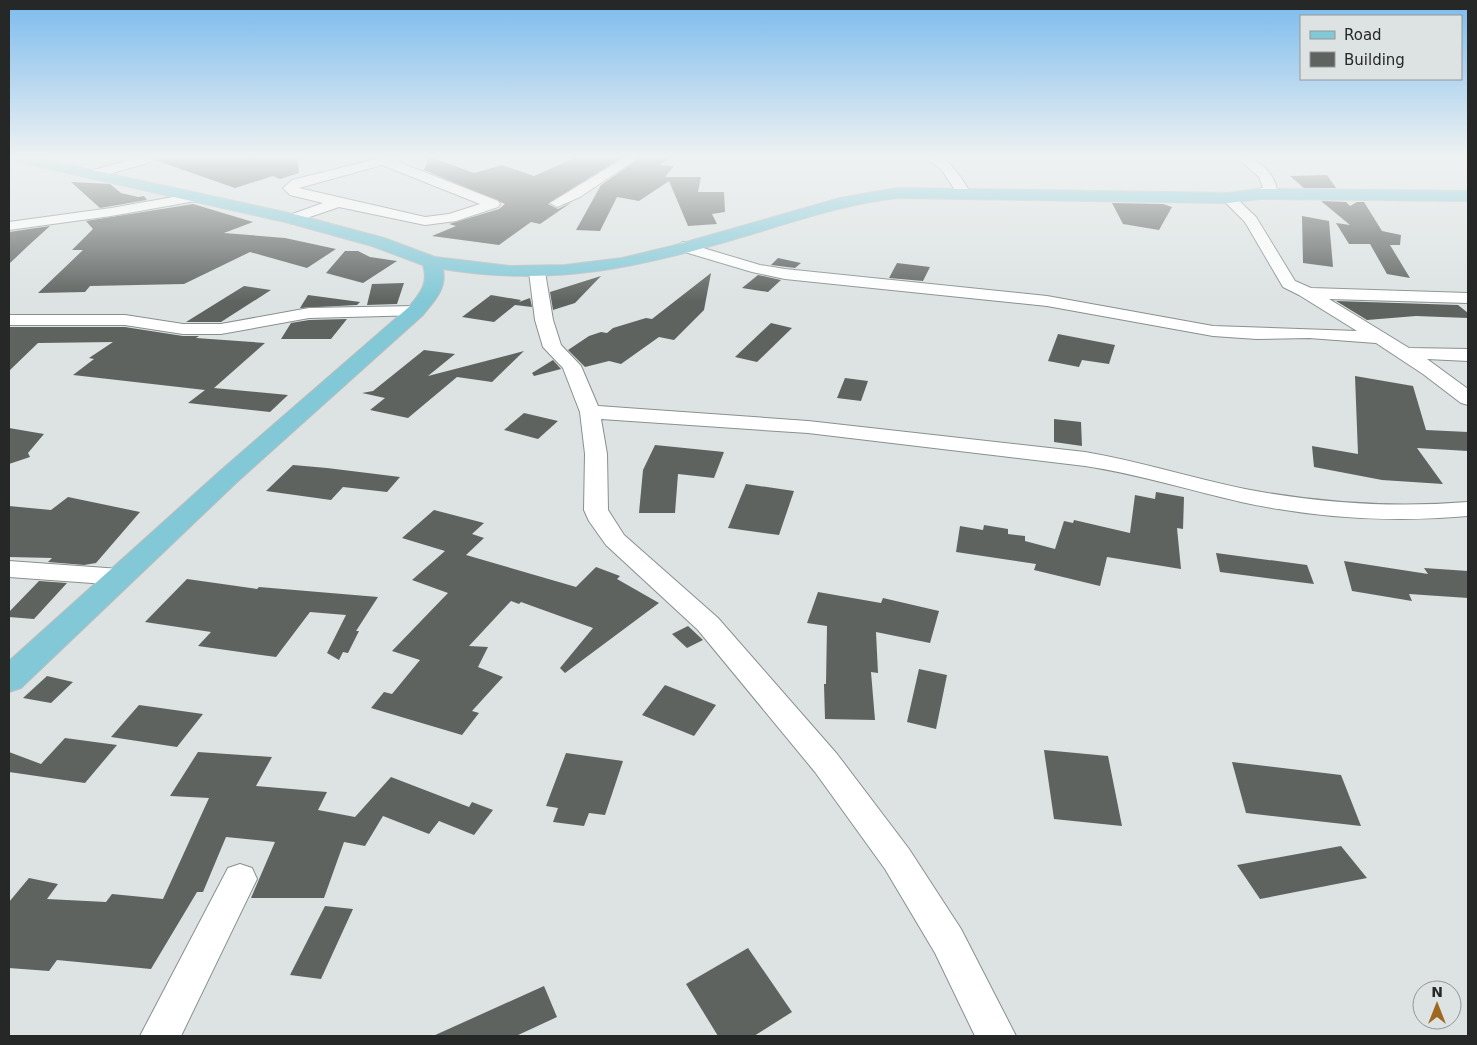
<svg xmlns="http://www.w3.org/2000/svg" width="1477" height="1045" viewBox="0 0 1477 1045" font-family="'DejaVu Sans',sans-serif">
<rect width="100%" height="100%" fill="#dce3e2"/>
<g fill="#5e6360">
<polygon points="151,156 297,156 299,173 280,179 273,176 235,188 152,159"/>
<polygon points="579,156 624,156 548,204 558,209 572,202 540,224 531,222 499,245 432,236 456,226 449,224 499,209 505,204 424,170 430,157 474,173 502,165 534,176"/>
<polygon points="643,156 672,156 659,165 674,166 665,177 701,177 698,192 724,192 725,212 712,214 717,224 688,226 669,181 639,201 617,197 600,231 576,230 601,185"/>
<polygon points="1327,175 1336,188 1304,188 1290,176"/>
<polygon points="71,182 110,184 121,193 138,197 144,196 147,200 100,208"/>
<polygon points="1321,201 1346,202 1350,206 1357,202 1364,202 1382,231 1401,235 1400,245 1390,245 1410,278 1387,274 1370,244 1349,244 1336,223 1350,225"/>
<polygon points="1112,203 1163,204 1172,207 1159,230 1123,224"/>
<polygon points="193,204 253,222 224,233 285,238 336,249 307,268 250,252 184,284 90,286 85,292 38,293 83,250 72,250 93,229 86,221"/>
<polygon points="1302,216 1329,221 1333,267 1303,263"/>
<polygon points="50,226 29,245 9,264 9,232"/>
<polygon points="345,251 358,251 370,257 397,261 363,283 326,273"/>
<polygon points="778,258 801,263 795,268 771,265"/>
<polygon points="897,263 930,267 923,281 889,278"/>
<polygon points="711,273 704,310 674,340 659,337 621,364 609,361 585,367 568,350 589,336 601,332 607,333 613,328 646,318 652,319"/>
<polygon points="758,275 781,280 768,292 742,288"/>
<polygon points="601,276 575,303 553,310 550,292"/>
<polygon points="404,283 397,304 367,305 372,284"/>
<polygon points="244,286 271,290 221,322 186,322"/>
<polygon points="308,295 360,302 357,305 300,308"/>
<polygon points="491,295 521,300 519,302 530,298 532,307 515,305 494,322 462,317"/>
<polygon points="1336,301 1458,305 1468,313 1468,318 1416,316 1367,320"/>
<polygon points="347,319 331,339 281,339 291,323 309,320"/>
<polygon points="771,323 792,328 757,362 735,357"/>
<polygon points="9,327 125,327 183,336 199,336 196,338 265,343 214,388 288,395 270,412 188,403 205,390 73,375 94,359 89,358 113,342 38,343 9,371"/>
<polygon points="1058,334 1115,345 1109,364 1082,360 1079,367 1048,361"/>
<polygon points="424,350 455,354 428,376 524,351 492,382 457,377 408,418 370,410 385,398 362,393 373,391"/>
<polygon points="553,360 561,369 534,376 532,373"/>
<polygon points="1355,376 1413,386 1426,430 1468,432 1468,451 1417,448 1443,484 1382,480 1314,467 1312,446 1358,454"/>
<polygon points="845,378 868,381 861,401 837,398"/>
<polygon points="524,413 558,421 538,439 504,430"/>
<polygon points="1054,419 1081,422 1082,446 1054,442"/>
<polygon points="9,428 44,434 28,453 30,457 9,464"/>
<polygon points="655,445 724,452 714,478 678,474 675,513 639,513 643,470"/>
<polygon points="293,465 327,468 400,477 387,492 343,487 331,500 266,491"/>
<polygon points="746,484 794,491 779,535 728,528"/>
<polygon points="1156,492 1184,497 1183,529 1177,528 1181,569 1107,557 1100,586 1034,570 1036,564 956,552 960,526 983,530 984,525 1008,529 1008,534 1025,536 1025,541 1055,549 1064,521 1073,523 1074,520 1130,533 1135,495 1155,499"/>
<polygon points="68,497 140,512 96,563 84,565 48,562 52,558 9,557 9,506 51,510"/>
<polygon points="434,510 484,523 472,534 484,538 466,555 576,587 596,567 620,576 617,579 659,603 565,673 560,668 593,628 521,602 519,604 511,601 469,646 488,647 478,667 503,677 472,711 479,713 462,735 371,708 384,692 392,694 420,660 392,651 448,593 412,580 445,551 402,538"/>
<polygon points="1216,553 1307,565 1314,584 1220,572"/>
<polygon points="1344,561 1428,574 1424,568 1468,571 1468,598 1409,594 1412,601 1352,591"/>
<polygon points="187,579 257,589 259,587 378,597 356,631 359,631 348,653 343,652 339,660 327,653 346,615 310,612 276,657 198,646 211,632 145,622"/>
<polygon points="39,581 67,583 34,619 9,617 9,612"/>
<polygon points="818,592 881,603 883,598 939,611 930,643 876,632 878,673 871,672 875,720 825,719 824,684 826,684 827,626 807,623"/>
<polygon points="688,626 703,640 687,648 672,634"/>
<polygon points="919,669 947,675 936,729 907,722"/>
<polygon points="47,676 73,682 51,703 23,698"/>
<polygon points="665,685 716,705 694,736 642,715"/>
<polygon points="139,705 203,714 177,747 111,737"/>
<polygon points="65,738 117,745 85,783 9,772 9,752 41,764"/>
<polygon points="1044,750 1108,756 1122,826 1054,819"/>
<polygon points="198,752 272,757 256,786 327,792 318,810 355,817 391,777 469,807 472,802 493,810 474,835 439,821 429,834 383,816 365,846 344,842 324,898 251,898 275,842 226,837 203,892 197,892 151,969 57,960 49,971 9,968 9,902 29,878 58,884 47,899 106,902 112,894 163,899 209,798 170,796"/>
<polygon points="566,753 623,761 605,815 589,813 584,826 553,822 558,808 546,806"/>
<polygon points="1232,762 1341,775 1361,826 1246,813"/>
<polygon points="1341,846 1367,878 1260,899 1237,865"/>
<polygon points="325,906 353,909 321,979 290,975"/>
<polygon points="748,948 792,1012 754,1036 718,1036 686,984"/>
<polygon points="544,986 557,1017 516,1036 433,1036"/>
</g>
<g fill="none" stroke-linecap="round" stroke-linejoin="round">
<defs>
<g id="minor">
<polygon points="144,156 148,157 150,160 148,163 95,178 89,174 90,171"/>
<path d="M388 156H403L402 160 396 161 498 201 500 204 498 207 456 221 425 225 339 207 292 223 285 219 287 216 323 203 290 195 283 188 292 180ZM382 165 480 204 449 214 425 217 299 188Z"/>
<polygon points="627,156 641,156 580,197 557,207 550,203"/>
<path d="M923 156C950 154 957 173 971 193L969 196H959L941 169Z"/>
<path d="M1235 156C1254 155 1272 169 1277 189 1272 195 1262 199 1254 197L1252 194 1263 187 1259 177Z"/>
<polygon points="196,193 203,197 201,200 111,216 9,230 9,222 111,208"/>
<polygon points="1228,194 1233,195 1256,217 1295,281 1311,288 1468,293 1468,303 1329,299 1409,348 1468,349 1468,361 1427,359 1468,389 1468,405 1461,403 1423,374 1376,343 1309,338 1257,339 1213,336 1047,306 785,279 752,272 678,250 675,247 683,242 760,265 785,269 1047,296 1213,326 1357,331 1299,295 1283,287 1245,222 1221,198"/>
<path d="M537 267 545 272 553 320 561 345 581 366 598 406 808 421 1085 452C1139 461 1191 478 1245 489 1319 503 1392 508 1468 502V516C1392 523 1316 518 1241 502 1189 490 1138 474 1085 466L808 433 601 419 607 454 608 510 624 535 718 618 837 754 909 849 961 929 1016 1036H975L935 953 885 869 815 772 698 630 606 545 589 521 584 510 585 454 580 412 563 368 543 347 535 320 529 272Z"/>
<polygon points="416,306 422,307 425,311 422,315 309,318 221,334 183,334 125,325 9,325 9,315 125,315 183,324 221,324 309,308"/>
<polygon points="9,561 120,569 129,571 133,577 129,583 120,585 9,577"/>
<polygon points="240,864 252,868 257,879 181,1036 140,1036 228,868"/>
</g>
<path id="major" d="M9 156H28L298 215 384 238 435 257 510 266 565 265 622 258 672 246 840 198 897 188 1228 193 1259 189 1468 191V201L1259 199 1228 203 897 198C844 204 793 222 742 237 638 268 552 287 443 269 447 289 434 301 423 315L237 482 21 688 9 692V661L219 472 409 307C420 293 429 284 423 265L372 246 289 223 10 160Z"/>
</defs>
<use href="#minor" stroke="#89908f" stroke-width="2"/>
<use href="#major" stroke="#bebebe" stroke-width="2"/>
<use href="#minor" fill="#fff" fill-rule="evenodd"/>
<use href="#major" fill="#82c8d6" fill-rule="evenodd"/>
</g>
<linearGradient id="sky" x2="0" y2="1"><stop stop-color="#7bbbed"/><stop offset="0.52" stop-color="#eff2f2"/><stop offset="1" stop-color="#eff2f2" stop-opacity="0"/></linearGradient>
<rect width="1477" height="302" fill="url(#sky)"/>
<rect width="1477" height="1045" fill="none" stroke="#252827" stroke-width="20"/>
<rect x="1300" y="15" width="162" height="65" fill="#dce3e2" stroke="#939897"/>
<rect x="1310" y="31" width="25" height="8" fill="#82c8d6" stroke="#939897"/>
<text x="1344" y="40" font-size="15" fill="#252827">Road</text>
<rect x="1310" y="52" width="25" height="15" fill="#5e6360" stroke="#939897"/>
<text x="1344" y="65" font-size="15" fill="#252827">Building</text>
<g transform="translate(1437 1005)"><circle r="24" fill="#dce3e2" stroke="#939897"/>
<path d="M0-4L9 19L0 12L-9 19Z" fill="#9e6821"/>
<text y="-8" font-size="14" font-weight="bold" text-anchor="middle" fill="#252827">N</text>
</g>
</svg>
